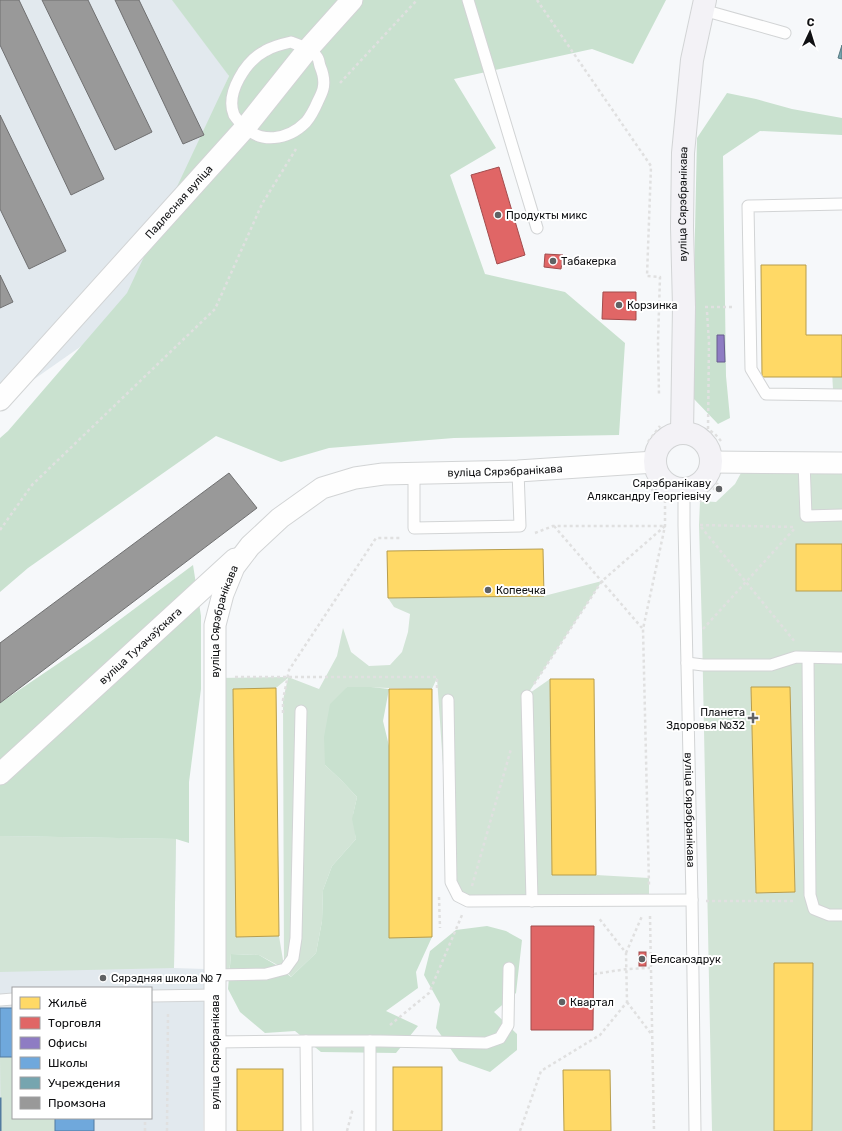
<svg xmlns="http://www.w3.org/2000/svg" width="842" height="1131" viewBox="0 0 842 1131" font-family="Rubik,sans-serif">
<rect width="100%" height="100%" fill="#f6f8fa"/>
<g fill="#e2e9ee" fill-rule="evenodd">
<polygon points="0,0 187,0 229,76 123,317 0,403"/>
<path d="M0 836 176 839 174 968 205 969 203 1131H0ZM13 988H151V1118H13Z"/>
</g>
<g fill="#d2e4d6" fill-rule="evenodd">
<polygon points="842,337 842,389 833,389 832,372"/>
<path d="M747 462 842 463V544H796L842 591V1131H812L813 964 774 963V1131H712L702 630 699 525 700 501 716 502 735 484ZM790 687 795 892 756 893 751 688Z"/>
<path d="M602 581 527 695 550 679 552 875H596L649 878V901H468L451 882 437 678 432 689C404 689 375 687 347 687L325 765 341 780 357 797 353 815 356 839 332 866 323 890 322 921 316 953 291 977 285 969 259 955 231 954 229 975 215 980V678L288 677 319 689 337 656 343 628 351 652 369 666 390 665 402 652 408 632 410 614 394 607 388 598 544 596ZM288 678 283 700 284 966 279 936 237 937 276 688Z"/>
<polygon points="0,836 176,839 174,968 0,972"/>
<polygon points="0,1057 13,1057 13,1118 55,1118 55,1131 1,1131"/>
</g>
<g fill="#c9e1cf">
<polygon points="172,0 666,0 633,64 592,49 454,79 496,148 450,175 485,274 565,292 625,343 619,435 454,438 329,448 281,462 216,436 28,568 0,592 0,438 8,431 127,293 229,76"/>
<polygon points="727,93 756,99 792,109 842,118 842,135 760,131 723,156 726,376 730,418 718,424 694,399 693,323 697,138"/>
<polygon points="193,565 201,616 201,689 189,782 189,843 176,839 0,836 0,703 90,642"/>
<polygon points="347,687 371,687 389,689 383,721 389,746 389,937 432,937 416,972 418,988 386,1011 418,1026 396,1053 321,1052 295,1031 265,1033 240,1012 228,989 231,954 259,955 276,965 291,977 316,953 322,921 323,890 332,866 356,839 352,819 357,797 341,780 325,765 324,737 330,704"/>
<polygon points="487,926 506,931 522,940 516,993 494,1012 517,1034 517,1050 490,1072 459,1061 436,1028 440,1004 424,975 430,951 456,930"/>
</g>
<g fill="#ffd966" stroke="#b79d4d">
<polygon points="761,265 806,265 806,335 842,335 842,377 762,377"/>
<rect x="796" y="544" width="46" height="47"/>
<polygon points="543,549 544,596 388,598 387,551"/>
<polygon points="550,679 594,679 596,875 552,875"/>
<polygon points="751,687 790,687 795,892 756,893"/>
<polygon points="276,688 279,936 236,937 233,689"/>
<polygon points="389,689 432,689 432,937 389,938"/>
<polygon points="774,963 813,963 812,1131 774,1131"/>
<rect x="393" y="1067" width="49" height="64"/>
<rect x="237" y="1069" width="46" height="62"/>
<polygon points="563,1070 610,1070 611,1131 564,1131"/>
</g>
<g fill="#e06666" stroke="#a24c4d">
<polygon points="499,167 525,255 497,264 471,175"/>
<polygon points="545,254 563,255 561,269 544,267"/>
<polygon points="603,292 636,292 636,320 602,319"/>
<polygon points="531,926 594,926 593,1030 531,1030"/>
<rect x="639" y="952" width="7" height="14"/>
</g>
<polygon fill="#8e7cc3" stroke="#685c8e" points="717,335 724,335 725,362 717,362"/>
<g fill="#6fa8dc" stroke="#527ba0">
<rect x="0" y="1008" width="13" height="49"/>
<rect x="0" y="1098" width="1" height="33"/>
<rect x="55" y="1118" width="39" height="13"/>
</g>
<polygon fill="#76a5af" stroke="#577980" points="842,45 842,59 838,58"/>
<g fill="#999" stroke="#707071">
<polygon points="0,0 19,0 104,179 71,195 0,45"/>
<polygon points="42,0 88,0 152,132 115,150"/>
<polygon points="115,0 139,0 204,135 183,144"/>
<polygon points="0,115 66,251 29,269 0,209"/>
<polygon points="0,275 13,302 0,308"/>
<polygon points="229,473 257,508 0,703 0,643"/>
</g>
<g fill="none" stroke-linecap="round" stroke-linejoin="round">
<defs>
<g id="lane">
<polyline points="468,0 537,228"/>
<polyline points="703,10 785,33"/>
<path d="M291 42C300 46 312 48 317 57 319 59 319 63 320 66 323 73 325 81 323 89 322 93 320 97 318 101 315 108 311 116 306 122 288 140 260 145 242 124 239 122 236 118 234 115 225 93 246 61 265 51 273 46 282 44 291 42Z"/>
<polyline points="842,204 748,206 751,369 766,394 842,395"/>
<polyline points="804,462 806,516 842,515"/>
<polyline points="414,473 414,528 520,526 518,471"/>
<path id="s1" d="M684 489V525L692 900 695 1131"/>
<polyline points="808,658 810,895 814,909 829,915 842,915"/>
<polyline points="687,663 703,665 771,665 796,657 842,658"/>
<polyline points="527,696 532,901"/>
<polyline points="448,700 451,882 458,896 468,901 692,900"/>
<polyline points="215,975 266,974 285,969 293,958 296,938 301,711"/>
<polyline points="151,996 215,995"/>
<polyline points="0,1000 13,999"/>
<polyline points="306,1041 380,1041 486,1043 500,1038 508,1025 509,968"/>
<polyline points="370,1041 370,1131"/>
<polyline points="215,1042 306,1041 307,1131"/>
</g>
<g id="street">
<path id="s2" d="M0 400 245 128 308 49 352 0"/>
<polyline points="711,462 842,463"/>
<path id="s3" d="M0 774 235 559"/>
<path id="s4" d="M215 1131V625L223 594 234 567 250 546 280 518 322 488 355 478 383 474 518 471 655 462"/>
</g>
<g id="secondary">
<path id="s5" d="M682 433 684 307 682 227 683 153 692 60 705 0"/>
<circle cx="683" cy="461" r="28"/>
</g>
</defs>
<use href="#lane" stroke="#d2d4d5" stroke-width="13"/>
<use href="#street" stroke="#d2d4d5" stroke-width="23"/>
<use href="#secondary" stroke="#d2d4d5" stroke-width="24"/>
<g stroke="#e0e0e0" stroke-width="2.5" stroke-dasharray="3 3" stroke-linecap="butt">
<polyline points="537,0 651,166 647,276 660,277 658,341 659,395"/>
<polyline points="340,83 417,0"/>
<polyline points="705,307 734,307"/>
<polyline points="707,312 709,342 708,429 715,434 721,441"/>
<polyline points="648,442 660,426"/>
<polyline points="648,484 653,491 665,499 665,526 643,629 649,885"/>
<polyline points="700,502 712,492 718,483"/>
<polyline points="700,525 795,527"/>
<polyline points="554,526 642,628"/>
<polyline points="701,527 795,642"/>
<polyline points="0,530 32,485 215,309 262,204 296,149"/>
<polyline points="535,533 553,526 665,526"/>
<polyline points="703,629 796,527"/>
<polyline points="235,677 437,677 437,690"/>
<polyline points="534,684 602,581 665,526"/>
<polyline points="283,713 283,700 289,670 376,538 402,538"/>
<polyline points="472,886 511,749"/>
<polyline points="439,897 440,928"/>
<polyline points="706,901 795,901"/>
<polyline points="650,916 654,1131"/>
<polyline points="626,953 642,916"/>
<polyline points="594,974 627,969 650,968"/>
<polyline points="627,1002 652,1035"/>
<polyline points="390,1025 429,993 462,915"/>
<polyline points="145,1131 145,1118"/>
<polyline points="167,1131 168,1012"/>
<polyline points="347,1131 353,1108"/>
<polyline points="520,1131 541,1071 600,1035 627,1002 626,953 598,917"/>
</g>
<use href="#lane" stroke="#fefefe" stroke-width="11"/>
<use href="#street" stroke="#fefefe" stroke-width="21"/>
<use href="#secondary" stroke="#f3f2f6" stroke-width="22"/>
</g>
<g fill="#606264" stroke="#fff" stroke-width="1.5">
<circle cx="498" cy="215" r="4"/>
<circle cx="553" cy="261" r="4"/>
<circle cx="619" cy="305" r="4"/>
<circle cx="719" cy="489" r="4"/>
<circle cx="488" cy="590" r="4"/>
<path d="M751 712h4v4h4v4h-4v4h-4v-4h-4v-4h4z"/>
<circle cx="642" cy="959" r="4"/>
<circle cx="103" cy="978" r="4"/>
<circle cx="562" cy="1002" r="4"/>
</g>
<g text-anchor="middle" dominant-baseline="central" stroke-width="4" stroke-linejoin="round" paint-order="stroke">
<g font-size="11" fill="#101113" stroke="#fff">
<text stroke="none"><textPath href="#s2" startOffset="267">Падлесная вуліца</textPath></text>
<text stroke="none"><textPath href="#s5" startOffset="229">вуліца Сярэбранікава</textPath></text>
<text stroke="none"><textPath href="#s4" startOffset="871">вуліца Сярэбранікава</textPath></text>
<text stroke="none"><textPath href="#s4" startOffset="511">вуліца Сярэбранікава</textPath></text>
<text stroke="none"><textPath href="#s3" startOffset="190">вуліца Тухачэўскага</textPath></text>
<text stroke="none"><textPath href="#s1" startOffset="321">вуліца Сярэбранікава</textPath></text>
<text transform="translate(215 1052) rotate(-90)">вуліца Сярэбранікава</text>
</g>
<g font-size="11" fill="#101113" stroke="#fff" text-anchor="start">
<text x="506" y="215">Продукты микс</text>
<text x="561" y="261">Табакерка</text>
<text x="627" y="305">Корзинка</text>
<text x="711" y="483" text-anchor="end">Сярэбранікаву<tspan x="711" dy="13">Аляксандру Георгіевічу</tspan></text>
<text x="496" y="590">Копеечка</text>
<text x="745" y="712" text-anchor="end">Планета<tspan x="745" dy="13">Здоровья №32</tspan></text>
<text x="650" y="959">Белсаюздрук</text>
<text x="111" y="978">Сярэдняя школа № 7</text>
<text x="570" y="1002">Квартал</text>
</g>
</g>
<rect x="12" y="987" width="140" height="132" fill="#ffffff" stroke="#9fa0a1"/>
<rect x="20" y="997" width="20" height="12" fill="#ffd966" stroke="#9fa0a1"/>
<text x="48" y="1007" font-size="12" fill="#101113">Жильё</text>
<rect x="20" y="1017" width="20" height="12" fill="#e06666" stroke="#9fa0a1"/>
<text x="48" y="1027" font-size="12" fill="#101113">Торговля</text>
<rect x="20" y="1037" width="20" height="12" fill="#8e7cc3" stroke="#9fa0a1"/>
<text x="48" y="1047" font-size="12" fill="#101113">Офисы</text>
<rect x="20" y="1057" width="20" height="12" fill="#6fa8dc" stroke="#9fa0a1"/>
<text x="48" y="1067" font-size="12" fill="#101113">Школы</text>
<rect x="20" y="1077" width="20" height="12" fill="#76a5af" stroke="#9fa0a1"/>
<text x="48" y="1087" font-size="12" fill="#101113">Учреждения</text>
<rect x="20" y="1097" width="20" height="12" fill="#999999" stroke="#9fa0a1"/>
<text x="48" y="1107" font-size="12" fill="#101113">Промзона</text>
<g transform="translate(810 32) rotate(4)" stroke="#ffffff" stroke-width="3" paint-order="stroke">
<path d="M0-3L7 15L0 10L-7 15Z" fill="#101113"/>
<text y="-6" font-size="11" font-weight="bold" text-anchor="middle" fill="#101113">С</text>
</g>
</svg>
